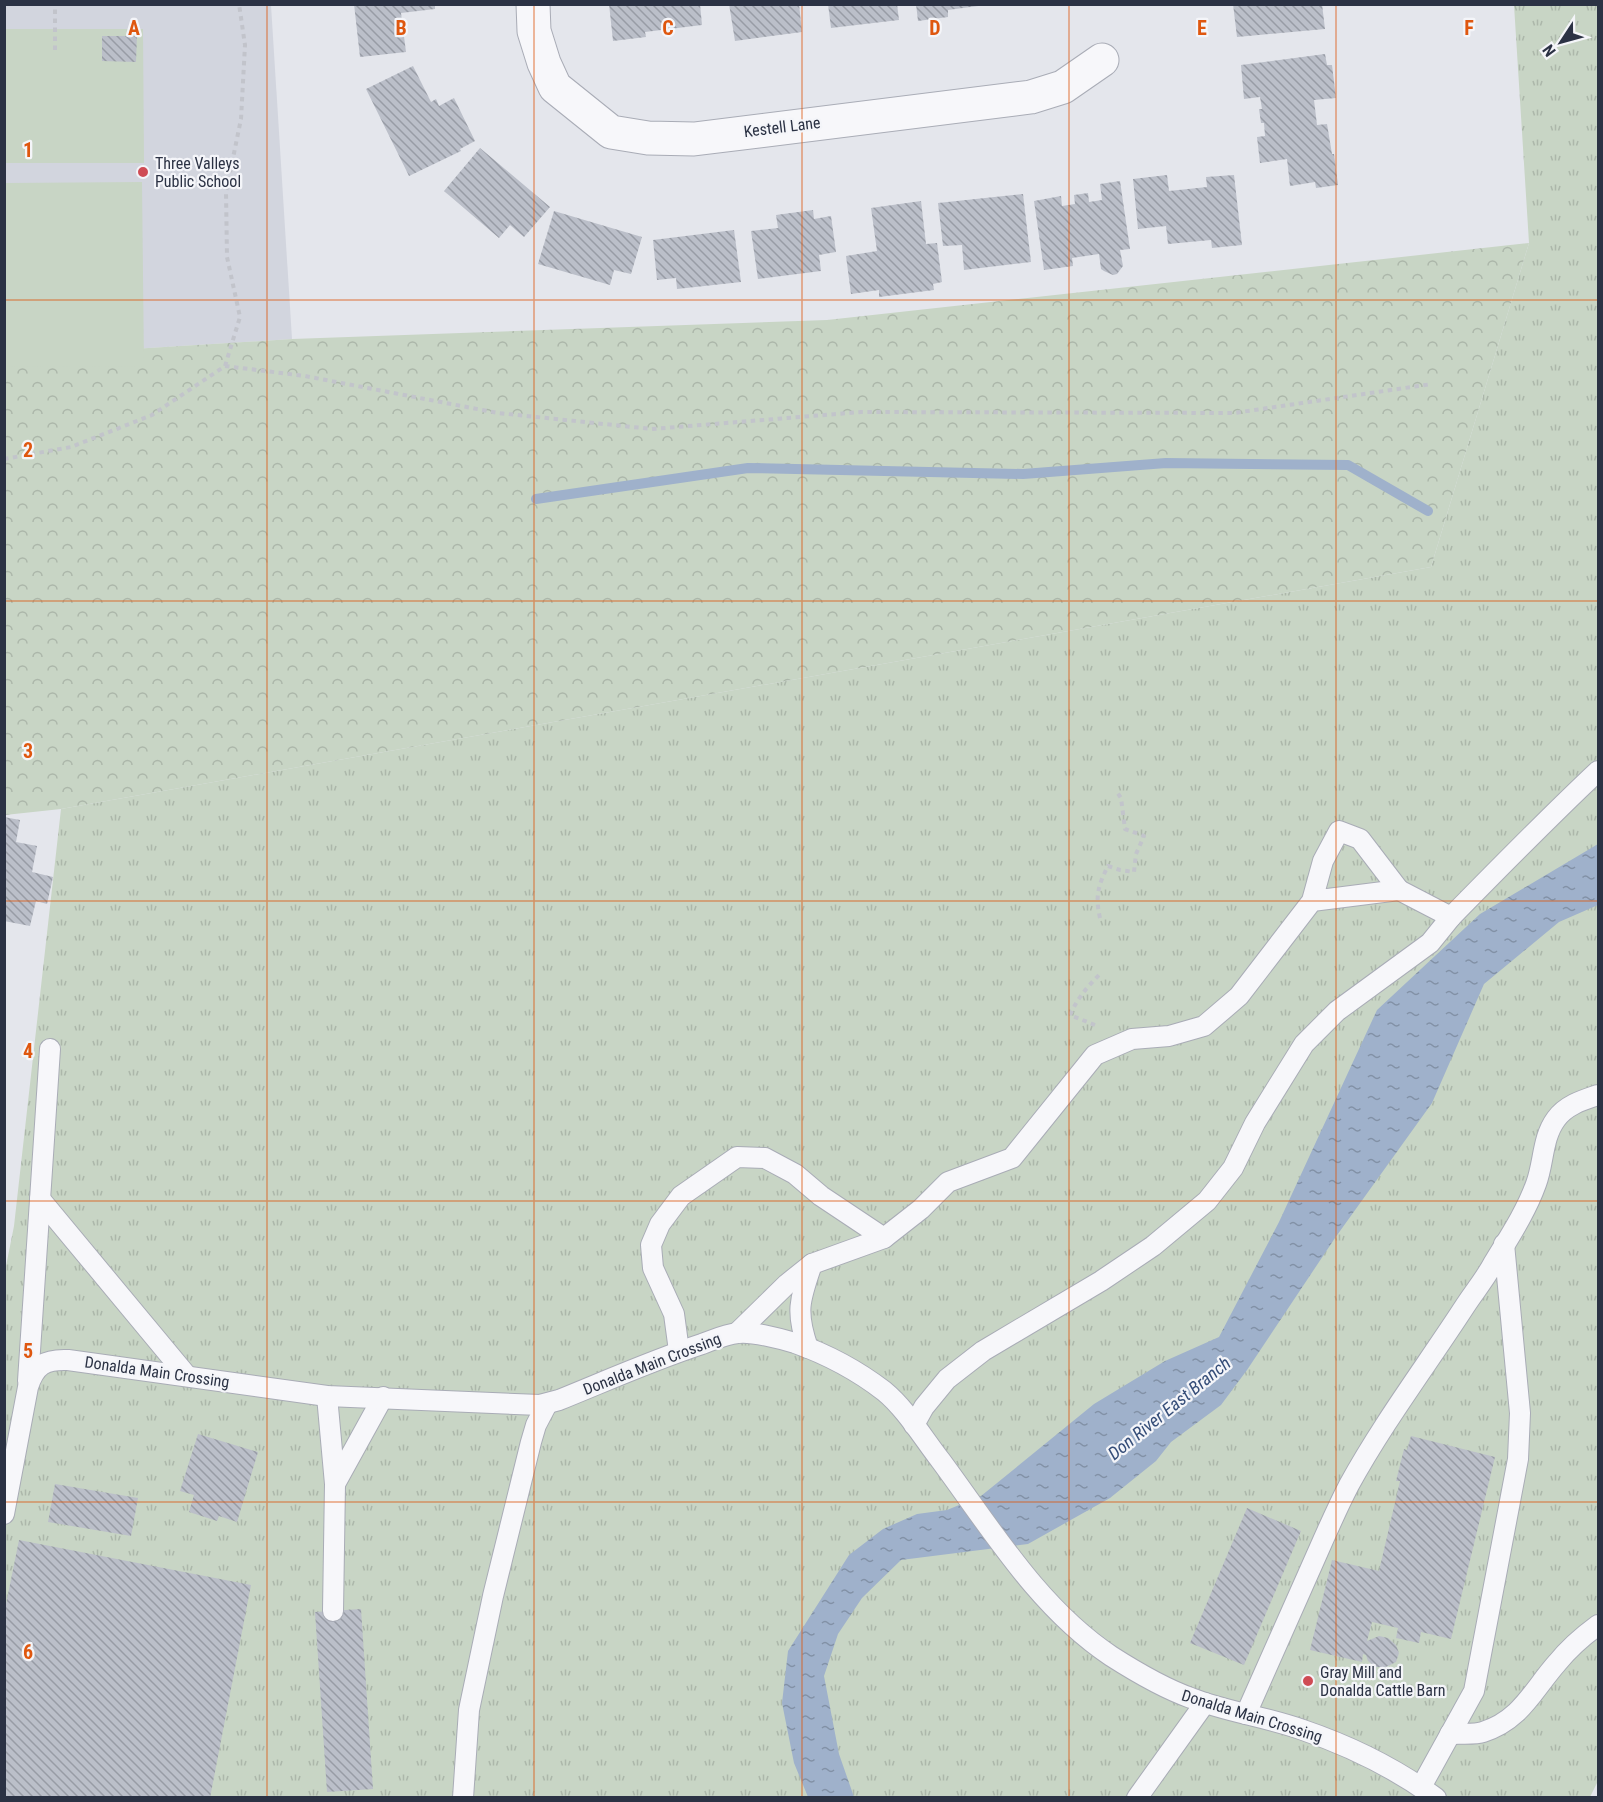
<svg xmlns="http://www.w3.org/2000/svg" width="1603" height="1802" viewBox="0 0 1603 1802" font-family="'Roboto Condensed',sans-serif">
<defs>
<pattern id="grass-tufts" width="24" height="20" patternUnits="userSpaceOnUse" patternTransform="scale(1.5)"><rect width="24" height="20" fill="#c8d5c5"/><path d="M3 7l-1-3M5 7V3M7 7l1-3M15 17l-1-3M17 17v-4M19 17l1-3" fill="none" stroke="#acb7aa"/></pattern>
<pattern id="forest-crowns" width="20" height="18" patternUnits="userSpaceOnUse" patternTransform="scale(1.5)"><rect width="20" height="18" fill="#c8d5c5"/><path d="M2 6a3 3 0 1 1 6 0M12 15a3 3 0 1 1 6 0" fill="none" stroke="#acb7aa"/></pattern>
<pattern id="water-ripples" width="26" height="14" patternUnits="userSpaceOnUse" patternTransform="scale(1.5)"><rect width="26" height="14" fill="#9fb1cb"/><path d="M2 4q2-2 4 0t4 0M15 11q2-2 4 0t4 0" fill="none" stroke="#8291a6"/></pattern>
<pattern id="building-back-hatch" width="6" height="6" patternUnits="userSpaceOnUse" patternTransform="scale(1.5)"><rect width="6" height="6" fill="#bbbfc9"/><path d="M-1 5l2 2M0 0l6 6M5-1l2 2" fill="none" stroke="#989ca5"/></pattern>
</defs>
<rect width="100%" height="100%" fill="#e4e6ec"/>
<polygon fill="#d2d5de" points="5,5 271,5 292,339 5,357"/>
<polygon fill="url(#grass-tufts)" points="1514,5 1598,5 1598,1781 1590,1797 5,1798 5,1271 14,1226 61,809 1431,567 1529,243"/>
<polygon fill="url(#forest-crowns)" points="1529,243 1431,567 61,809 5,815 5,357 292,339 827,320"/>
<g fill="#c8d5c5">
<polygon points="4,29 143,29 144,163 5,163"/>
<polygon points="142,182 144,366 5,367 5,183"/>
</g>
<polygon fill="url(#water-ripples)" points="1598,844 1598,905 1559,922 1484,984 1432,1103 1335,1238 1247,1370 1221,1405 1171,1442 1156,1461 1110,1498 1028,1544 901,1560 862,1598 838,1634 824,1676 839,1754 854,1797 808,1797 794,1763 782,1703 788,1651 849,1555 883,1529 917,1514 947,1510 981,1496 1094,1404 1165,1361 1219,1337 1279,1222 1377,1010 1480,914"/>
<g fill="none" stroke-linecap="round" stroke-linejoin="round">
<polyline stroke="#9fb1cb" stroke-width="10" points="536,499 748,468 1023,474 1166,463 1348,465 1428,511"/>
</g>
<g fill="url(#building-back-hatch)">
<polygon points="354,4 435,4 435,9 401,13 406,52 360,57"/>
<polygon points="609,4 700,4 702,25 645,32 646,37 613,41"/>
<polygon points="729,4 799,4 802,32 735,41"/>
<polygon points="828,4 897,4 899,20 831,28"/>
<polygon points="916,4 978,4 978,6 948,10 948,17 918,21"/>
<polygon points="1233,4 1322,4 1325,29 1237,37"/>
<polygon points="102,36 137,36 136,62 102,61"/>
<polygon points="1325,54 1327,65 1332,65 1336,98 1314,100 1317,125 1327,124 1332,154 1334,154 1338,185 1316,188 1315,182 1290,186 1287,159 1260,163 1257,137 1265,136 1264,123 1261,123 1259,109 1262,109 1260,97 1244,99 1241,65"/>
<polygon points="413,66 431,102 436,99 439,106 454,98 475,141 460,149 461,151 409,176 366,89"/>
<polygon points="480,148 550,207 524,237 510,225 499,238 444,191"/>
<polygon points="1167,175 1169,191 1207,187 1206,177 1234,175 1242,245 1212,248 1211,240 1168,244 1166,226 1138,229 1133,179"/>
<polygon points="1120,181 1130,249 1120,250 1123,266 1117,274 1113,275 1104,271 1101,269 1099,254 1072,258 1073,266 1044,270 1034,201 1061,196 1062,206 1075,204 1074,195 1088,193 1089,202 1102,200 1100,184"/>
<polygon points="1023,194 1031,262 964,270 962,245 943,246 938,203"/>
<polygon points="921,201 926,244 937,243 942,282 933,284 934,290 879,297 879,290 851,294 846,256 877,251 871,208"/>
<polygon points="813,210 814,219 831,216 836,252 819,255 821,271 758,279 751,231 778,228 776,215"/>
<polygon points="554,211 642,237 631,274 614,270 610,285 538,264"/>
<polygon points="734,230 741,282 677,289 676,278 657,280 653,240"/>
<polygon points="4,817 20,820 16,842 37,846 32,872 53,877 47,904 36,901 30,926 4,921"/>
<polygon points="198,1434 258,1452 237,1522 219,1516 217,1521 189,1512 194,1495 180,1491"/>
<polygon points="1411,1436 1495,1457 1451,1639 1421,1632 1419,1643 1396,1638 1398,1628 1372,1622 1367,1641 1379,1636 1388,1638 1396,1645 1399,1653 1396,1662 1386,1667 1377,1667 1373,1665 1368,1661 1366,1655 1363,1654 1362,1662 1310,1650 1332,1560 1379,1571 1400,1481 1396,1481 1404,1449 1407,1450"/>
<polygon points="55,1484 138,1498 131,1536 48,1522"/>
<polygon points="1247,1508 1301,1531 1244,1665 1190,1643"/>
<polygon points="19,1540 251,1585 210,1798 4,1798 4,1614"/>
<polygon points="361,1609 373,1789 327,1792 315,1612"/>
</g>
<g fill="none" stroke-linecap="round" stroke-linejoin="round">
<defs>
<g id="lane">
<path d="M1399 890 1451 917C1499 868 1548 818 1598 771"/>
<polyline points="40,1199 187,1376"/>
<polyline points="738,1332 787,1284 812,1264 884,1238 921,1209 948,1182 1012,1158 1095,1055 1132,1039 1169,1036 1204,1026 1239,996 1312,901 1323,861 1339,831 1360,839 1399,890 1312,901"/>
<path d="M808 1348C795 1311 800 1299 812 1264"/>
<polyline points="679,1351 674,1314 653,1268 651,1245 660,1224 681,1196 737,1157 765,1158 795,1174 821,1196 884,1238"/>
<polyline points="28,1381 50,1049"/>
<polyline points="327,1396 335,1484 333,1611"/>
<polyline points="914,1425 924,1407 947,1379 983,1351 1101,1281 1153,1246 1207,1201 1233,1168 1255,1123 1304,1044 1337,1011 1430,943 1451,917"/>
<polyline points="335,1484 383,1397"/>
<path d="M4 1514 28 1387C35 1365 45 1359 68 1360L327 1396 540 1405 559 1400C606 1381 653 1360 702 1344 713 1340 726 1334 738 1333 751 1331 782 1339 795 1343 826 1354 858 1371 884 1391 906 1409 923 1438 941 1461 992 1530 1039 1608 1111 1656 1136 1672 1163 1688 1191 1698 1227 1712 1267 1717 1303 1730 1350 1746 1395 1768 1436 1798"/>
<path d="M1246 1714C1267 1666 1288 1619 1309 1572 1322 1543 1334 1514 1349 1485 1383 1423 1426 1366 1465 1306 1474 1292 1485 1279 1493 1264 1508 1239 1526 1212 1536 1184 1544 1163 1542 1138 1556 1119 1566 1105 1583 1100 1598 1095"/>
<path d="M1450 1734C1461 1733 1474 1735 1483 1732 1521 1720 1533 1690 1557 1663 1569 1648 1583 1636 1598 1625"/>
<polyline points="1421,1787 1474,1691 1518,1459 1520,1413 1504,1244"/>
<polyline points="463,1798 469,1710 493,1596 531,1442 536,1425 547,1404"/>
<polyline points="1137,1798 1205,1703"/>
</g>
<polyline id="street" points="533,4 534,31 544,63 555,87 611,132 648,138 694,139 1031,97 1063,87 1102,60"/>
</defs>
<use href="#lane" stroke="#a9acb6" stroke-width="22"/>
<use href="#street" stroke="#a9acb6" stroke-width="35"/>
<g stroke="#c2c4cb" stroke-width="4" stroke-dasharray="4.5 4.5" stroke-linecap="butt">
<polyline points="55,50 55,4"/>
<polyline points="225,366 305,376 498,413 652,429 861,412 1234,413 1432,384"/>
<polyline points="4,459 71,447 152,415 225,366 240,317 227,257 226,192 241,119 245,45 239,4"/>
<path d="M1100 918C1095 896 1098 886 1108 866L1120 870 1134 872 1136 854 1144 836 1125 829 1121 798 1117 792"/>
<path d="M1095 1025 1070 1015C1077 999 1087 987 1100 974"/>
</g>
<use href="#lane" stroke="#f7f7fa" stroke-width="20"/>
<use href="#street" stroke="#f7f7fa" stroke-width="33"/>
</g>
<path fill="none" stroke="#df570f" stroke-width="1.5" stroke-opacity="0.55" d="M267 4V1798M534 4V1798M802 4V1798M1069 4V1798M1336 4V1798M4 300H1598M4 601H1598M4 901H1598M4 1201H1598M4 1502H1598"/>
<g fill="#cf4b54" stroke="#f4f5f9" stroke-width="2">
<circle cx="143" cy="172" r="6"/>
<circle cx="1308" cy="1681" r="6"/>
</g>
<g text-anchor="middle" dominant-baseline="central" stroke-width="4.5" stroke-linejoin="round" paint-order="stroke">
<g font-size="16" fill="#2b3244" stroke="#f4f5f9">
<text transform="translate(782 127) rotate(-7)">Kestell Lane</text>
<text transform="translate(652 1364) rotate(-21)">Donalda Main Crossing</text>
<text transform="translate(157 1372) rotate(8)">Donalda Main Crossing</text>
<text transform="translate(1252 1716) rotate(17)">Donalda Main Crossing</text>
</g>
<g font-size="16" fill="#2b3244" stroke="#f4f5f9" text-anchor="start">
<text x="155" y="163">Three Valleys<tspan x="155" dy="18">Public School</tspan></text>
<text x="1320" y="1672">Gray Mill and<tspan x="1320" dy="18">Donalda Cattle Barn</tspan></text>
</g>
<g font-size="18" font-style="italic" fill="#354d78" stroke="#f4f5f9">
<text transform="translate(1169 1408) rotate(-39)">Don River East Branch</text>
</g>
</g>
<g font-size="20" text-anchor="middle" font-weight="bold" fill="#df570f" stroke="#f4f5f9" stroke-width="4.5" stroke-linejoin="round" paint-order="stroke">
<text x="134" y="35">A</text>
<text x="401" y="35">B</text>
<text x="668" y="35">C</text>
<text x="935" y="35">D</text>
<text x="1202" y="35">E</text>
<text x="1469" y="35">F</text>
<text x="28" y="157">1</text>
<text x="28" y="457">2</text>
<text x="28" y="758">3</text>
<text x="28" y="1058">4</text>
<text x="28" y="1358">5</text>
<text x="28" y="1659">6</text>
</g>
<rect width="1603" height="1802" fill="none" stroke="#2b3244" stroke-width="12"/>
<g transform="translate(1561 42) rotate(234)" stroke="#f4f5f9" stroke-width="4.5" paint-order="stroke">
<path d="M0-4.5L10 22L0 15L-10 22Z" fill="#2b3244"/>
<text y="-9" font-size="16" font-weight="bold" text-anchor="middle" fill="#2b3244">N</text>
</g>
</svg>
